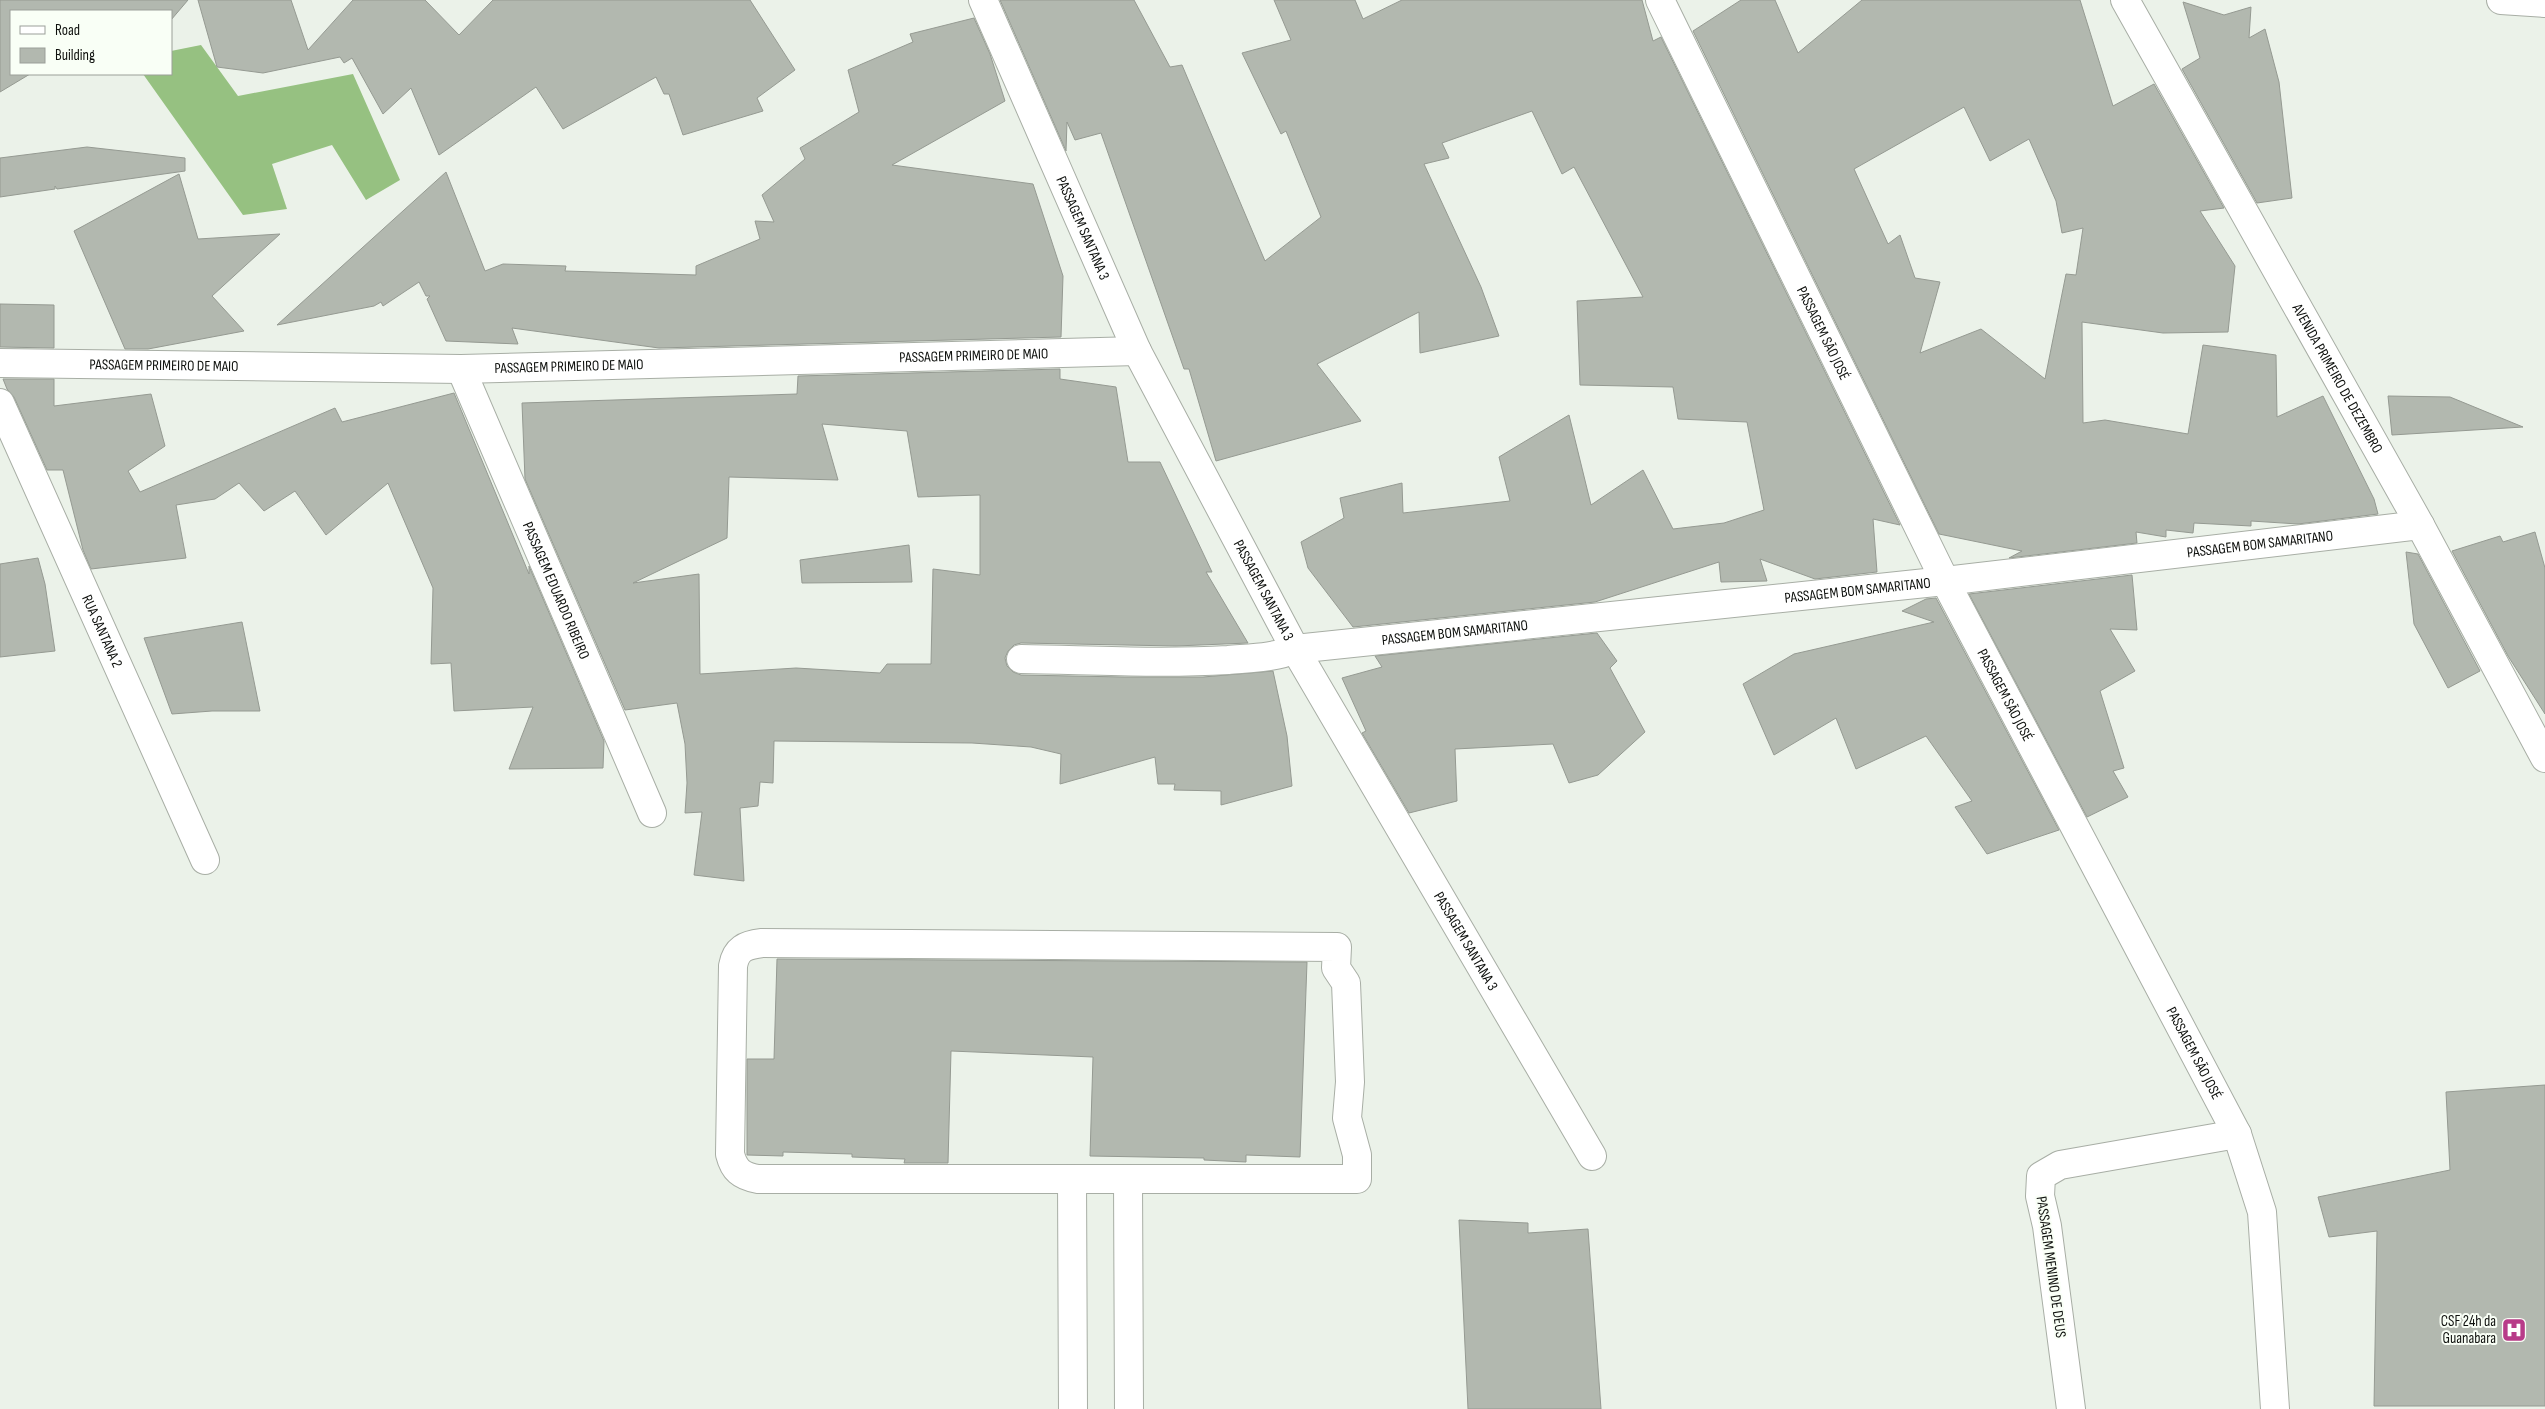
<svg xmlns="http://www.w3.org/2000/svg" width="2545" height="1409" viewBox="0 0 2545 1409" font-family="'Sofia Sans Condensed',sans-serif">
<rect width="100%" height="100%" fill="#ebf2e9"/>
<polygon fill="#96c181" points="201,45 238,96 353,74 400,180 366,200 332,145 272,164 287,209 243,215 143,74 171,74 171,51"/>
<g fill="#b2b8af" stroke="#959a92" fill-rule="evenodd">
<polygon points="0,0 188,0 171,20 171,11 11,11 11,74 30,74 0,92"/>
<polygon points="198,0 291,0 308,50 353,0 425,0 459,35 493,0 750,0 795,70 757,98 763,111 683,135 669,94 664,94 656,77 563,129 536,87 439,155 411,88 383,114 352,58 344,63 340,57 263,73 217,67"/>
<polygon points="1000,0 1134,0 1170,67 1182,65 1265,261 1321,217 1286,131 1281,134 1242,53 1291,40 1274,0 1355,0 1363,19 1402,0 1642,0 1653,41 1661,37 1900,525 1873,519 1877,572 1815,579 1760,559 1767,581 1721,582 1719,562 1595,602 1353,627 1308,568 1301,542 1344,518 1340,498 1402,483 1403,513 1510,501 1499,457 1569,415 1591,505 1643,470 1673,529 1724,523 1764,510 1747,422 1678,419 1673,387 1580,385 1577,301 1643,297 1574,167 1562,174 1532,111 1442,143 1449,158 1424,164 1481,287 1499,336 1420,353 1419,312 1317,364 1361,421 1216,461 1189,369 1184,369 1101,133 1075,140 1067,122 1066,151"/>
<path d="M1741 0H1775L1798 53 1862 0H2080L2113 106 2154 84 2224 208 2200 211 2235 266 2228 332 2163 333 2082 322 2083 423 2105 420 2188 434 2203 345 2276 355 2277 417 2323 396 2374 499 2378 514 2298 524 2251 521V526L2194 523 2193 533 2166 530V537L2136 532 2137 543 2009 558 2022 551 1939 534 1693 31ZM1964 107 1990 161 2029 139 2056 201 2062 233 2083 228 2076 275 2066 274 2045 379 1981 329 1920 353 1940 282 1915 278 1900 235 1888 244 1854 169Z"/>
<polygon points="2183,2 2224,15 2251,7 2249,38 2265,29 2279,82 2292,198 2257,203 2182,69 2200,58"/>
<polygon points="974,18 990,54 1005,101 892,165 1033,184 1063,276 1061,337 659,348 512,328 518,344 446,341 427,299 430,296 426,296 419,282 383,306 381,302 374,306 277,325 446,172 485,271 503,264 566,266 565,271 696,275 696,266 760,239 755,221 774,222 762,195 805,159 800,148 859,112 848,70 913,42 910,34"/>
<polygon points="87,147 185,158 185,171 57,189 55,186 55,189 0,197 0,158"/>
<polygon points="179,174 198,239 280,234 212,296 244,331 148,349 125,349 74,231"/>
<polygon points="0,304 54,305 54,348 0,347"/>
<path d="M1060 369V379L1116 387 1128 462H1160L1212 572H1206L1248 643 1176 646 1021 643 1014 645 1008 651 1005 658 1007 666 1013 672 1021 675 1124 677H1203L1273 671 1287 736 1292 786 1221 805V791L1174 790 1175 784H1158L1155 757 1060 784 1061 754 1031 747 972 743 774 741 773 783 760 782 758 806 740 808 744 881 694 875 702 812 685 813 687 783 685 744 677 703 625 710 525 479 522 403 797 394 798 376ZM822 424 907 431 918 497 980 495V575L933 569 931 664H887L880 673 796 668 700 674 699 574 633 583 727 538 729 477 838 480Z"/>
<polygon points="3,379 54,379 54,406 151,394 165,446 128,471 140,492 335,408 342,422 454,393 529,574 529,566 604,741 603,768 509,769 533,707 454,711 451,663 431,664 433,588 388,483 326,535 295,491 264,511 239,483 215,499 176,505 186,558 91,569 83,550 63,470 47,470 14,397 7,389"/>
<polygon points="2388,396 2450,397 2523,427 2392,435"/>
<polygon points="2535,532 2545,568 2545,714 2508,656 2452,551 2500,536 2503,542"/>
<polygon points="909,545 912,582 802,583 800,560"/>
<polygon points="2406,552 2418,554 2480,671 2448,688 2414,624"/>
<polygon points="38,558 45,584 55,651 0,657 0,564"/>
<polygon points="2132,575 2137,630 2110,629 2135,671 2100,691 2124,768 2113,771 2128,797 2087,817 1969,594"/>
<polygon points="1936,598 2059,830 1987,854 1955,807 1972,801 1926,736 1856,769 1836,718 1774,755 1743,684 1794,654 1934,622 1902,611 1926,599"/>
<polygon points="242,622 260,711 212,711 172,714 144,638"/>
<polygon points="1597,633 1617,661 1610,668 1645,732 1598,775 1569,783 1553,744 1455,749 1457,801 1409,813 1362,733 1366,731 1342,678 1382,667 1375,656"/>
<polygon points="777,959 1307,962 1300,1157 1246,1155 1246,1162 1204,1160 1204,1158 1090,1156 1093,1057 951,1051 948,1163 904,1163 905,1159 852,1157 852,1154 783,1152 783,1156 747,1155 747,1059 774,1059"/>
<polygon points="2545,1085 2545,1406 2374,1406 2377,1231 2329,1237 2318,1197 2450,1170 2446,1092"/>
<polygon points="1459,1220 1528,1223 1528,1233 1588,1229 1601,1409 1468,1409"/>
</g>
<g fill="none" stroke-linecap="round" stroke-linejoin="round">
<defs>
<g id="minor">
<path id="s1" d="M983 0 1137 351 1295 649 1592 1156"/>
<path id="s2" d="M1660 0 1945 581 2237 1134 2262 1212 2275 1409"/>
<path id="s3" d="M2125 0 2420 525 2545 758"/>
<polyline points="2501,0 2545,3"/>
<path id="s4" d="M0 363 461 369 1137 351"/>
<path id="s5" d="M461 369 652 813"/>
<path id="s6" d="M0 403 205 860"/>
<path id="s7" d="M1021 659C1090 660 1159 664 1228 660 1250 658 1275 658 1295 649L1945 581 2420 525"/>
<path d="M762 943 1337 947 1336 968 1346 983 1350 1082 1347 1118 1357 1155V1179H758C741 1176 734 1170 730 1154L733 966C736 949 745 945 762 943Z"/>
<polyline points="1072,1179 1073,1409"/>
<polyline points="1128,1179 1129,1409"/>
<polyline points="2071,1409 2047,1226 2040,1196 2041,1176 2060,1165 2237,1134"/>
</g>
</defs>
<use href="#minor" stroke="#a8aea5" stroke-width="30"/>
<use href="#minor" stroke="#fff" stroke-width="28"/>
</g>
<defs>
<symbol id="hospital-square" viewBox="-11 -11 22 22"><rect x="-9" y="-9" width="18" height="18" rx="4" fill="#b83b89" stroke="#f9fff6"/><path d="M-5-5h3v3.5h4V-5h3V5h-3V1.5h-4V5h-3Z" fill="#fff"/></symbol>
</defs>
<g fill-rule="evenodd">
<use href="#hospital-square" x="2500" y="1316" width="28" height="28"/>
</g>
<g text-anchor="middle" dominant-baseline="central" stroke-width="4" stroke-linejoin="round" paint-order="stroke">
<g font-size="15" fill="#0e100d" stroke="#f9fff6">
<text stroke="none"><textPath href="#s1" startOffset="249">PASSAGEM SANTANA 3</textPath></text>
<text stroke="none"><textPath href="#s2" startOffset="371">PASSAGEM SÃO JOSÉ</textPath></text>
<text stroke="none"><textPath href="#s4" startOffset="974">PASSAGEM PRIMEIRO DE MAIO</textPath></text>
<text stroke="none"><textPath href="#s4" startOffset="164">PASSAGEM PRIMEIRO DE MAIO</textPath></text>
<text stroke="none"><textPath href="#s4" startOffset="569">PASSAGEM PRIMEIRO DE MAIO</textPath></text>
<text stroke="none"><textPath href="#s3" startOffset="434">AVENIDA PRIMEIRO DE DEZEMBRO</textPath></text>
<text stroke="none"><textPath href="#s7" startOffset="1246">PASSAGEM BOM SAMARITANO</textPath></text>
<text stroke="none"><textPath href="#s1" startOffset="654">PASSAGEM SANTANA 3</textPath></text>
<text stroke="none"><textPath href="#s7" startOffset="841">PASSAGEM BOM SAMARITANO</textPath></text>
<text stroke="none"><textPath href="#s5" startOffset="241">PASSAGEM EDUARDO RIBEIRO</textPath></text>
<text stroke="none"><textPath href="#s6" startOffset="250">RUA SANTANA 2</textPath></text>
<text stroke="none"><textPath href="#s7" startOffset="436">PASSAGEM BOM SAMARITANO</textPath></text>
<text stroke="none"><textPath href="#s2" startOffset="776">PASSAGEM SÃO JOSÉ</textPath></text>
<text stroke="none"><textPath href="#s1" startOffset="1059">PASSAGEM SANTANA 3</textPath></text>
<text stroke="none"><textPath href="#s2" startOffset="1181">PASSAGEM SÃO JOSÉ</textPath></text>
<text transform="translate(2051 1267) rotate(82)">PASSAGEM MENINO DE DEUS</text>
</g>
<g font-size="15" fill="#0e100d" stroke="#f9fff6" text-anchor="end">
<text x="2496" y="1321">CSF 24h da<tspan x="2496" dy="17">Guanabara</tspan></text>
</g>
</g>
<rect x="10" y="10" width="162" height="65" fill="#f9fff6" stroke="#9b9f99"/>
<rect x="20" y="26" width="25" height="8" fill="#ffffff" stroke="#9b9f99"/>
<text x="55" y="35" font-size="15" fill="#0e100d">Road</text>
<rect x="20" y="48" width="25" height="15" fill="#b2b8af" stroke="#9b9f99"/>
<text x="55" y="60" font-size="15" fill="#0e100d">Building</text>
</svg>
